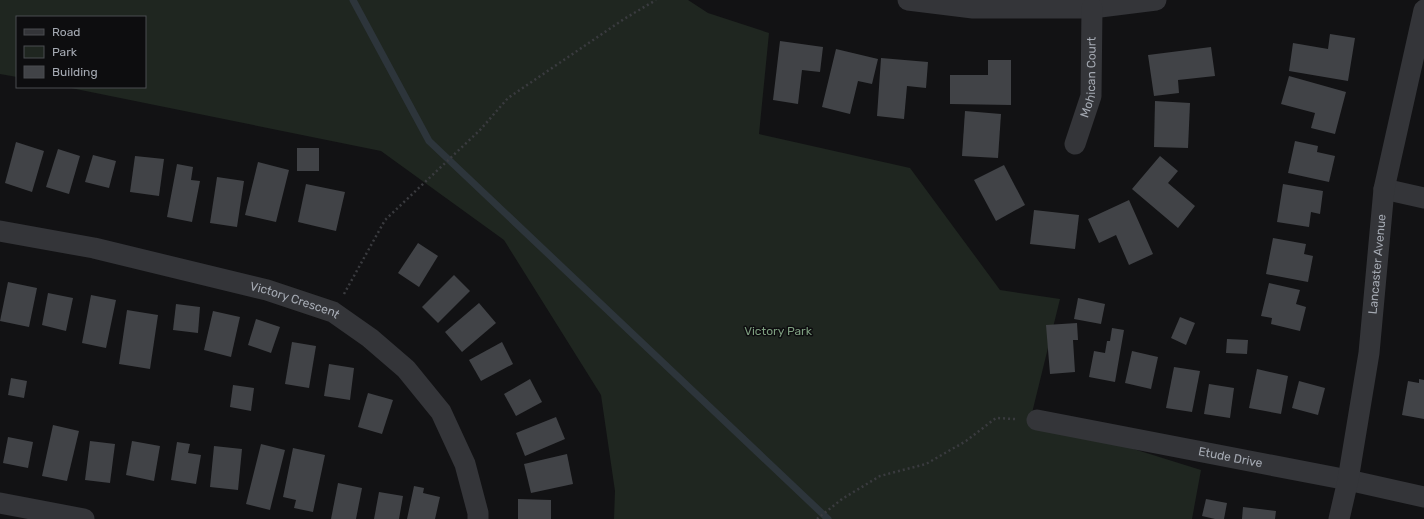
<svg xmlns="http://www.w3.org/2000/svg" width="1424" height="519" viewBox="0 0 1424 519" font-family="Rubik,sans-serif">
<rect width="100%" height="100%" fill="#121214"/>
<polygon fill="#1f2620" points="0,0 688,0 708,13 769,33 759,134 910,168 1000,290 1060,299 1031,417 1201,470 1192,519 614,519 615,491 601,395 504,240 381,151 66,87 145,87 145,17 17,17 17,77 0,74"/>
<g fill="none" stroke-linecap="round" stroke-linejoin="round">
<polyline stroke="#2d353b" stroke-width="7" points="353,0 429,141 828,519"/>
</g>
<g fill="#414347">
<polygon points="1330,34 1355,38 1348,81 1289,71 1293,43 1328,49"/>
<polygon points="780,41 823,47 820,72 802,70 798,104 773,100"/>
<polygon points="1211,47 1215,76 1178,80 1179,93 1154,96 1148,55"/>
<polygon points="836,49 878,59 872,84 858,81 850,114 822,107"/>
<polygon points="881,58 928,62 926,88 907,86 904,119 877,116"/>
<polygon points="988,60 1011,60 1011,105 950,104 950,75 988,75"/>
<polygon points="1289,76 1346,92 1335,134 1311,128 1315,113 1281,104"/>
<polygon points="1155,101 1190,103 1188,148 1154,147"/>
<polygon points="965,111 1001,114 998,158 962,156"/>
<polygon points="1295,141 1318,146 1317,152 1335,156 1329,182 1288,173"/>
<polygon points="16,142 44,151 32,192 5,183"/>
<rect x="297" y="148" width="22" height="23"/>
<polygon points="58,149 80,156 69,194 46,187"/>
<polygon points="93,155 116,161 109,188 85,182"/>
<polygon points="135,156 164,159 159,196 130,192"/>
<polygon points="1160,156 1178,171 1168,183 1195,206 1178,228 1132,189"/>
<polygon points="258,162 289,170 276,222 245,215"/>
<polygon points="177,164 193,167 191,180 200,181 192,222 167,217"/>
<polygon points="1004,165 1025,205 996,221 974,180"/>
<polygon points="217,177 244,181 237,227 210,223"/>
<polygon points="306,184 345,192 336,231 298,222"/>
<polygon points="1283,184 1323,191 1320,214 1311,212 1309,227 1277,222"/>
<polygon points="1129,200 1153,254 1129,265 1116,235 1099,243 1088,219"/>
<polygon points="1034,210 1079,215 1075,249 1030,244"/>
<polygon points="1273,238 1306,244 1304,254 1313,256 1308,282 1266,274"/>
<polygon points="418,243 438,256 419,287 398,273"/>
<polygon points="454,275 470,291 438,323 422,307"/>
<polygon points="8,282 37,288 29,327 0,321"/>
<polygon points="1269,283 1300,290 1296,304 1306,307 1300,331 1271,324 1272,318 1261,316"/>
<polygon points="48,293 73,298 66,331 42,325"/>
<polygon points="91,295 116,300 106,348 82,343"/>
<polygon points="1078,298 1105,304 1101,324 1074,319"/>
<polygon points="479,303 496,323 462,352 445,332"/>
<polygon points="176,304 200,307 198,333 173,330"/>
<polygon points="127,310 158,315 150,369 119,364"/>
<polygon points="213,311 240,317 231,357 204,350"/>
<polygon points="1180,317 1195,323 1186,345 1171,338"/>
<polygon points="256,319 280,327 271,353 248,345"/>
<polygon points="1077,323 1078,340 1073,340 1075,372 1050,374 1046,325"/>
<polygon points="1112,328 1124,330 1115,382 1089,377 1094,351 1105,353 1107,341 1110,341"/>
<polygon points="1227,339 1248,340 1247,354 1226,353"/>
<polygon points="292,342 316,346 309,388 285,384"/>
<polygon points="502,342 513,364 481,381 469,360"/>
<polygon points="1132,351 1158,357 1151,389 1125,383"/>
<polygon points="329,364 354,368 350,400 324,396"/>
<polygon points="1174,367 1200,371 1192,412 1166,408"/>
<polygon points="1257,369 1288,376 1281,414 1249,408"/>
<polygon points="11,378 27,381 24,398 8,395"/>
<polygon points="530,379 542,402 516,416 504,394"/>
<polygon points="1419,379 1424,380 1424,419 1402,415 1408,381 1419,383"/>
<polygon points="1299,381 1325,388 1318,415 1292,408"/>
<polygon points="1209,384 1234,388 1230,418 1204,414"/>
<polygon points="233,385 254,388 251,411 230,407"/>
<polygon points="368,393 393,400 382,434 358,427"/>
<polygon points="556,417 565,439 525,456 516,433"/>
<polygon points="53,425 79,431 67,481 42,476"/>
<polygon points="8,437 33,442 28,468 3,463"/>
<polygon points="90,441 115,444 110,483 85,480"/>
<polygon points="132,441 160,446 154,481 126,475"/>
<polygon points="177,442 190,444 188,453 201,455 196,484 171,480"/>
<polygon points="261,444 285,450 270,510 246,504"/>
<polygon points="214,446 242,449 238,490 210,487"/>
<polygon points="293,448 325,455 313,512 294,508 296,500 283,497"/>
<polygon points="567,454 573,484 531,493 524,464"/>
<polygon points="338,483 362,488 356,519 331,519"/>
<polygon points="414,486 424,488 423,493 440,497 435,519 407,519"/>
<polygon points="379,492 403,496 399,519 374,519"/>
<polygon points="518,499 551,500 551,519 518,519"/>
<polygon points="1206,499 1227,503 1224,519 1215,519 1202,516"/>
<polygon points="1243,507 1276,511 1275,519 1242,519"/>
</g>
<g fill="none" stroke-linecap="round" stroke-linejoin="round">
<g stroke="#3a3b3f" stroke-width="2.5" stroke-dasharray="2 3" stroke-linecap="butt">
<polyline points="344,294 385,220 480,130 508,98 624,19 656,0"/>
<polyline points="817,519 842,499 880,476 926,464 966,441 996,418 1015,419"/>
</g>
<g stroke="#343539" stroke-width="21">
<polyline points="908,0 973,8 1092,8 1156,0"/>
<path id="s1" d="M1075 144 1091 96 1092 8"/>
<polyline points="1384,189 1424,198"/>
<path id="s2" d="M0 231 94 248 267 290 333 312 370 338 406 369 441 412 465 464 478 513V519"/>
<path id="s3" d="M1037 420 1348 480 1424 497"/>
<polyline points="0,503 84,519"/>
<path id="s4" d="M1339 519 1348 480 1369 353 1384 189 1424 10"/>
</g>
</g>
<g text-anchor="middle" dominant-baseline="central" stroke-width="3" stroke-linejoin="round" paint-order="stroke">
<g font-size="12" fill="#a5aab3" stroke="#0d0d0f">
<text stroke="none"><textPath href="#s1" startOffset="69">Mohican Court</textPath></text>
<text stroke="none"><textPath href="#s4" startOffset="258">Lancaster Avenue</textPath></text>
<text stroke="none"><textPath href="#s2" startOffset="303">Victory Crescent</textPath></text>
<text stroke="none"><textPath href="#s3" startOffset="197">Etude Drive</textPath></text>
</g>
<g font-size="12" fill="#7d9d7f" stroke="#0d0d0f">
<text x="778" y="331">Victory Park</text>
</g>
</g>
<rect x="16" y="16" width="130" height="72" fill="#0d0d0f" stroke="#4a4c51"/>
<rect x="24" y="29" width="20" height="6" fill="#343539" stroke="#4a4c51"/>
<text x="52" y="36" font-size="12" fill="#a5aab3">Road</text>
<rect x="24" y="46" width="20" height="12" fill="#1f2620" stroke="#4a4c51"/>
<text x="52" y="56" font-size="12" fill="#a5aab3">Park</text>
<rect x="24" y="66" width="20" height="12" fill="#414347" stroke="#4a4c51"/>
<text x="52" y="76" font-size="12" fill="#a5aab3">Building</text>
</svg>
